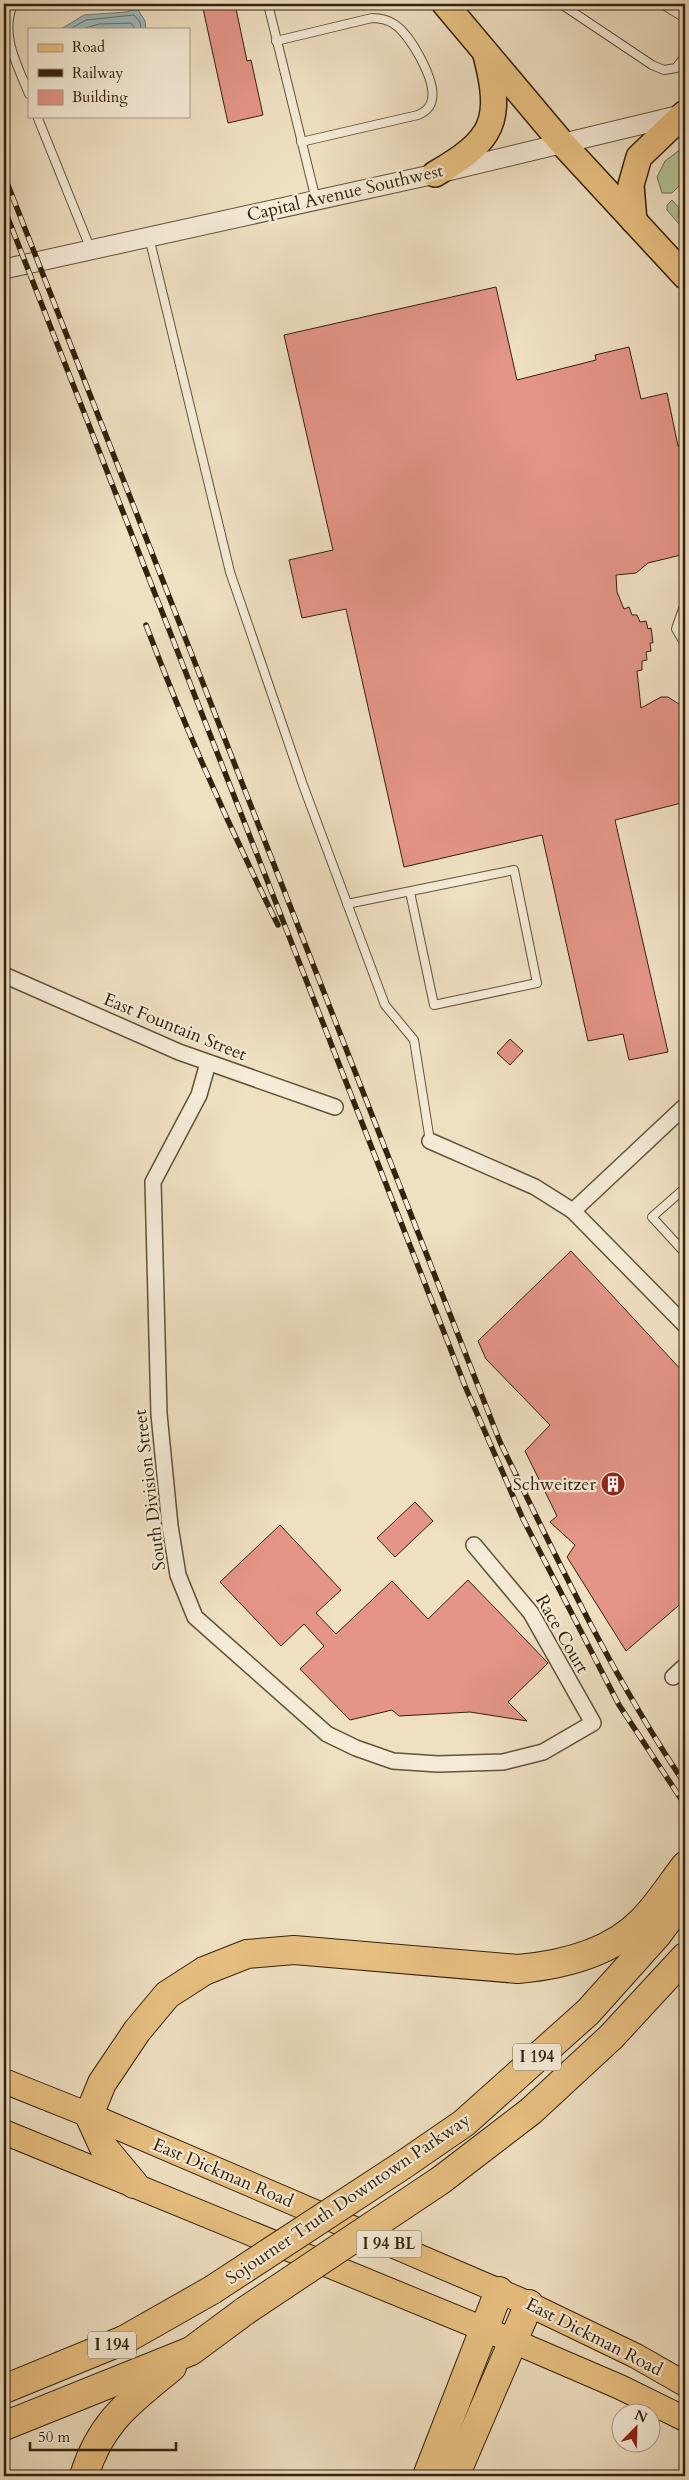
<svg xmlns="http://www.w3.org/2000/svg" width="689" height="2480" viewBox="0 0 689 2480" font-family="Cardo,serif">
<rect width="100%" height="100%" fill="#efe0c2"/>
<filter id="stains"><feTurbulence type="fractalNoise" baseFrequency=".004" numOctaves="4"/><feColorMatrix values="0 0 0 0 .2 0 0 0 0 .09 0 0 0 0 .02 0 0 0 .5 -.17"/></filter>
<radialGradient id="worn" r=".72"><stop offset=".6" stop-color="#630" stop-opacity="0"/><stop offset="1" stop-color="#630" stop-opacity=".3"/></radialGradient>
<g fill="#b3c398" stroke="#737252">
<polygon points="685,146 685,180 672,193 662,193 657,177 665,161"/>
<polygon points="672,200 679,208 678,217 685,224 685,231 667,210 667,205"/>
</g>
<polygon fill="#9ebbbd" stroke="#737e76" points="137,8 145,21 146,29 61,29 84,15 127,12"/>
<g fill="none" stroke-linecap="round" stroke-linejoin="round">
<g stroke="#686e64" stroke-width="1">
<polyline points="70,29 86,20 134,15 140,22 141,29"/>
<polyline points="82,29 99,24 131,23 135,29"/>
</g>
</g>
<g fill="#e49588" stroke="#33220c">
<polygon points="202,4 235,4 247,61 251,60 263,115 228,123"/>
<polygon points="496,287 517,380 596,360 595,355 629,347 641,399 667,393 678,446 685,444 685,554 648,563 636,573 616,575 617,592 624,609 629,607 632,615 637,615 640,622 646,621 648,629 651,628 653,643 650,643 651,651 646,652 647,660 642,661 642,670 637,671 641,708 661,697 668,697 685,708 685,802 615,820 668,1052 629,1060 623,1034 588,1041 542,835 404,867 346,609 302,618 289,560 333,550 284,335"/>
<polygon points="510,1039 523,1051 510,1065 497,1053"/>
<polygon points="571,1251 685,1374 685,1600 626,1651 567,1557 575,1545 550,1522 557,1516 525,1451 550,1425 486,1359 478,1341"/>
<polygon points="415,1502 433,1521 395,1557 377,1538"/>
<polygon points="280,1525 341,1590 316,1613 336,1634 392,1581 428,1619 468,1580 548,1663 508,1702 527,1721 470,1712 399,1716 392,1710 350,1720 300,1669 324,1646 304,1624 281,1646 220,1582"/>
</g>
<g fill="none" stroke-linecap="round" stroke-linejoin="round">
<defs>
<g id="service">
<path d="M13 4C0 35 17 64 29 94"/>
<polyline points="268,4 316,200"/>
<polyline points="561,4 652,65 664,70 676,68 685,56"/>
<polyline points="662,4 685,18"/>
<path d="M276 41 372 18C381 19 387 19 394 24 410 34 436 80 432 99 431 107 425 112 418 115L301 142"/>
<polyline points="37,116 91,250"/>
<polyline points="149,237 230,572 303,785 385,1005 414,1040 430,1141"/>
<polyline points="685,603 676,629 685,644"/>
<polyline points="347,904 514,870 537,983 434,1005 410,892"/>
<polyline points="685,1188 652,1217 685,1253"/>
</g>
<g id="minor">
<polyline points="4,975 179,1052 335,1107"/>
<polyline points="208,1063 199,1095 153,1182 159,1414 170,1526 178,1575 195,1617 327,1734 356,1748 393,1761 438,1764 503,1762 543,1752 593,1723 531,1613 474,1545"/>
<polyline points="430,1141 535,1187 573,1211 685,1325"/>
<polyline points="573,1211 685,1106"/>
<polyline points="673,1677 685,1666"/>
</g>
<polyline id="tertiary" points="4,269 435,174 685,114"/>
<g id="primary">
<polyline points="4,2081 89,2115 520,2300 636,2356 685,2384"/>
<polyline points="4,2132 513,2341 620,2387 685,2419"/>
</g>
<g id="trunk">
<polyline points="445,4 562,143 685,276"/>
<path d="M435 174C494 140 503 121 486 55"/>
<polyline points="634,221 631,185 639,157 684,114"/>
</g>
<g id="motorway">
<polyline points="403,2165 464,2123 588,2012 657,1935 685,1897"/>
<polyline points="441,2180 531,2111 611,2037 685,1957"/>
<path d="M134 2184 104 2148 89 2115 102 2083 137 2031 167 1995 204 1971 247 1954 294 1950 518 1969C562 1965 610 1954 642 1921 658 1905 671 1884 685 1866"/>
<polyline points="4,2389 124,2340 212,2290"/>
<polyline points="4,2426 191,2351 245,2311"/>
<path d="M84 2476C101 2421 130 2402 172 2367"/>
<polyline points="427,2476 499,2291"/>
<polyline points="455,2476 529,2304"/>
</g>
</defs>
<use href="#service" stroke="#62523a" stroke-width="10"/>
<use href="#minor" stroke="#62523a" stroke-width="18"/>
<use href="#tertiary" stroke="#62523a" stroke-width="21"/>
<use href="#primary" stroke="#33220c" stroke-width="26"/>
<use href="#trunk" stroke="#33220c" stroke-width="28"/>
<use href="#motorway" stroke="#33220c" stroke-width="30"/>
<use href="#service" stroke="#f5ebd7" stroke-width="8"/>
<use href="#minor" stroke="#f5ebd7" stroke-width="15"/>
<use href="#tertiary" stroke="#f5ebd7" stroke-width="19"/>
<use href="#primary" stroke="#e8c081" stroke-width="24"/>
<use href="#trunk" stroke="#e8c081" stroke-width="25"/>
<use href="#motorway" stroke="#e8c081" stroke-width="28"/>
<defs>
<g id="rail">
<path d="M4 175 500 1442C557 1559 612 1676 685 1784"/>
<polyline points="4,208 465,1386 523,1519 619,1705 685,1805"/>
<path d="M146 625C185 728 229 827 278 925"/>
</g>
</defs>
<use href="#rail" stroke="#33220c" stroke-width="5.5"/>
<use href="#rail" stroke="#f5ebd7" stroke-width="4" stroke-dasharray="11" stroke-linecap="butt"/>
<defs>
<g id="motorway-bridge">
<polyline points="212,2290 403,2165"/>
<polyline points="245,2311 441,2180"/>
</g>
</defs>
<use href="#motorway-bridge" stroke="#33220c" stroke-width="30" stroke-linecap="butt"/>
<use href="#motorway-bridge" stroke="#e8c081" stroke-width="28"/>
</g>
<defs>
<symbol id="building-disc" viewBox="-11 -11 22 22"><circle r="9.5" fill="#8f2418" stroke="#f5ebd7"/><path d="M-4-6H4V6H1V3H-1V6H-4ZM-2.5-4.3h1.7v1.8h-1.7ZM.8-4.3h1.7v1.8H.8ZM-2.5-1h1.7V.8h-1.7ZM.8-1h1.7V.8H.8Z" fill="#fff"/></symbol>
</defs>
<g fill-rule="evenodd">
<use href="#building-disc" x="599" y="1470" width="28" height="28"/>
</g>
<g text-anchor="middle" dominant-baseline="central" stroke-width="4.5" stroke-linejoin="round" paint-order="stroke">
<g fill="#f5ebd7" stroke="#6d5e49" stroke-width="1">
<rect x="513" y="2043.5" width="48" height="27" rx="4"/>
<rect x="356.5" y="2230.5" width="65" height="27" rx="4"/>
<rect x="88" y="2331.5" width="48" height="27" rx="4"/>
</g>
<g font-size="16" font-weight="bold" fill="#33220c">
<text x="537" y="2057">I 194</text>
<text x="389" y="2244">I 94 BL</text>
<text x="112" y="2345">I 194</text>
</g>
<g font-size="18" fill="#33220c" stroke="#f5ebd7">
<text transform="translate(345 193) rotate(-13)">Capital Avenue Southwest</text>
<text transform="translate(175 1027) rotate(22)">East Fountain Street</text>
<text transform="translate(150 1490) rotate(-97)">South Division Street</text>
<text transform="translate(562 1634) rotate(60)">Race Court</text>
<text transform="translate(223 2173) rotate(23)">East Dickman Road</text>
<text transform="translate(348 2199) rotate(-34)">Sojourner Truth Downtown Parkway</text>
<text transform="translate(594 2337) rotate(27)">East Dickman Road</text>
</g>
<g font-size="18" fill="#33220c" stroke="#f5ebd7" text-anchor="end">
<text x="596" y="1484">Schweitzer</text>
</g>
</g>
<rect width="689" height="2480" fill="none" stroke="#efe0c2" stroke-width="20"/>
<rect x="5" y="5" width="679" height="2470" fill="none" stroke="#33220c" stroke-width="2.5"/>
<rect x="10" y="10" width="669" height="2460" fill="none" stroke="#33220c"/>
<rect x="28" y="28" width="162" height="90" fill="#f5ebd7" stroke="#a79b86"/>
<rect x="38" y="44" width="25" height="8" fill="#e8c081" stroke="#a79b86"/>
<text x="72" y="52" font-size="15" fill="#33220c">Road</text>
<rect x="38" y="69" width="25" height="8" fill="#33220c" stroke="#a79b86"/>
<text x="72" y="78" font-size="15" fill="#33220c">Railway</text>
<rect x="38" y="90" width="25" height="15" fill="#e49588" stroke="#a79b86"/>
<text x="72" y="102" font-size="15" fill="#33220c">Building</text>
<g transform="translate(636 2428) rotate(23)"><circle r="24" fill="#f5ebd7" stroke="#a79b86"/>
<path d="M0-4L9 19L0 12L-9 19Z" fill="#8f2418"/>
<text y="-8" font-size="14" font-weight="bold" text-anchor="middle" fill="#33220c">N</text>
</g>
<path d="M30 2442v8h146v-8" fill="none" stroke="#33220c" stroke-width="2.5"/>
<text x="38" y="2442" font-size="15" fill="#33220c" stroke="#f5ebd7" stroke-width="4" paint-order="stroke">50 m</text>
<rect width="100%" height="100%" filter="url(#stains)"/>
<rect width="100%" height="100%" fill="url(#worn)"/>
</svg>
